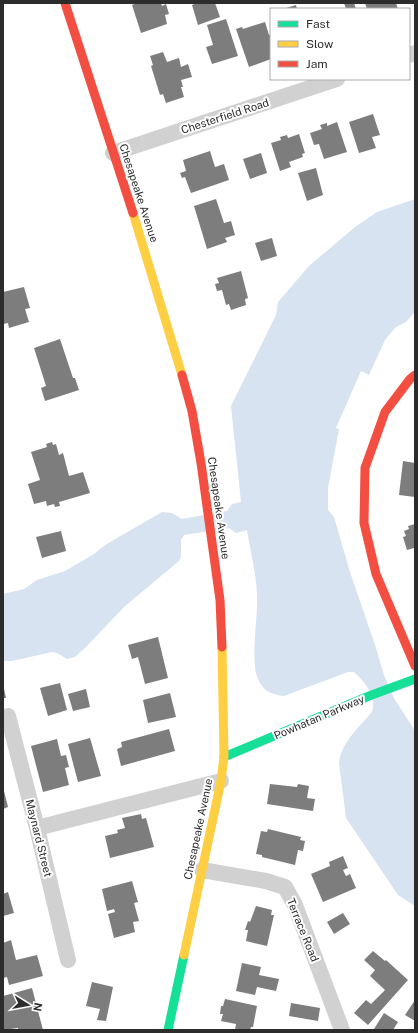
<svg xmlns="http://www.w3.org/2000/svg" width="418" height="1033" viewBox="0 0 418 1033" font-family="'Public Sans',sans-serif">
<rect width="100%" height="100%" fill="#fff"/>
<path fill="#d7e3f0" d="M415 199V312L406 322 396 327 385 340 369 375 361 371 336 428 339 429 328 488V510L334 517 350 572 375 645 384 675 394 698 415 731V906L398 895 346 818 339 763C341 743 359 727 372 712 377 697 365 682 354 672H348L284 696C272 695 263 691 258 679 250 661 258 618 257 597 257 576 250 550 247 530L236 533 229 528 184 535 181 540V557L179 561 124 607 87 646 75 657 67 659 57 653 52 652 12 661H3V594L24 589 37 580 65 571 94 554 105 545 162 512 172 513 182 519 227 511 232 504 241 502 231 406 276 315 278 302 309 266 355 227 377 212Z"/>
<g fill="#7d7d7d">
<polygon points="137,3 161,3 162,6 166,4 169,14 165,15 167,24 141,33 132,5"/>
<polygon points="197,3 215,3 220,17 198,25 192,5"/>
<polygon points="344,3 354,3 356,9 346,9"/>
<polygon points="365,3 396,3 398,9 367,9"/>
<polygon points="296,5 297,9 283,9"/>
<polygon points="226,19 238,56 212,64 206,47 213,45 207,25"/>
<polygon points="265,22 269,35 271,35 271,59 249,67 236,29 242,27 243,29"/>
<polygon points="163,52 167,62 179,58 181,67 188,64 192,77 181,80 183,87 181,87 184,97 166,103 163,94 160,95 151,66 153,65 150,56"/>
<polygon points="373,114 380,135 372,137 376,148 359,153 349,122"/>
<polygon points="337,122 347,152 324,159 319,144 314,145 310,133 322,129 320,125 327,123 327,126"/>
<polygon points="299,134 305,153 302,154 303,157 289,162 291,167 280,171 271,143 281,140 280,137 287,135 288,138"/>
<polygon points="210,151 215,167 224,164 229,180 191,193 185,177 182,178 180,173 186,171 183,160"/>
<polygon points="261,153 267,173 250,179 243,159"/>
<polygon points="316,168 323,195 307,201 298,173"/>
<polygon points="216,199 224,223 231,221 235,235 225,238 227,242 207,249 194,206"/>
<polygon points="272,238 277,256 261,261 255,243"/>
<polygon points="241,271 248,298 245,299 246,305 231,310 229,304 226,305 222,290 217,291 215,284 219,283 217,278"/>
<polygon points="24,287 30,308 25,309 29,322 9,328 8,323 3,324 3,292"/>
<polygon points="60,339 73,378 75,378 79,390 45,401 41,388 46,386 34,348"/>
<polygon points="52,442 53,445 56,444 59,455 63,453 69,476 83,472 90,493 59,502 60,506 55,507 54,504 47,506 46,501 34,504 28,484 40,480 31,452 47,447 46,444"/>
<polygon points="403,461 415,463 415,497 399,495"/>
<polygon points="415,524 415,551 414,548 407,550 403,537 406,536 404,531 409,529 408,526"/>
<polygon points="61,531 66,551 42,558 36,537"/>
<polygon points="158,637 168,678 145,684 138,657 132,659 128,645"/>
<polygon points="60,683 67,710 48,716 40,688"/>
<polygon points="3,684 6,698 3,698"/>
<polygon points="86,689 90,707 73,711 68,694"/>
<polygon points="170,693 176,717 148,723 143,700"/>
<polygon points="169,729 175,751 121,766 117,749 122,747 121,742"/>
<polygon points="90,738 101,776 78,782 68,744"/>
<polygon points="57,739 61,756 66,755 69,767 65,768 69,785 43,792 31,746"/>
<polygon points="270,784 297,787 298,784 309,786 307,798 315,799 313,811 267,804"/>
<polygon points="4,791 8,807 3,809 3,792"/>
<polygon points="141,814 142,819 146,818 154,847 110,858 105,836 118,833 117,830 125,828 122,818"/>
<polygon points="268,829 301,837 300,840 305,841 303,851 298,850 295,865 262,857 262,855 256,854 261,831 267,832"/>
<polygon points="343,856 348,868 343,870 346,876 350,874 356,888 323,902 311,874 330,866 329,862"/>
<polygon points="132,881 138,902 134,903 139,921 133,922 135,932 114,938 108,914 115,912 114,909 107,911 102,889"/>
<polygon points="8,892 14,913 3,916 3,894"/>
<polygon points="256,906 272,910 271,915 274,915 267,946 246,941 248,930 245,930 248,921 250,922"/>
<polygon points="343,913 350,924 334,934 327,922"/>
<polygon points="11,940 16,960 37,955 43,976 9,985 7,977 3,978 3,943"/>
<polygon points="373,951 385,961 386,960 408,980 368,1025 354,1013 366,1000 371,1004 385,990 370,976 375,970 364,960"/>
<polygon points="242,963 261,967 259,975 279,979 276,991 257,987 255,995 236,991"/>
<polygon points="92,982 113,987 106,1021 97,1020 100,1009 86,1006"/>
<polygon points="32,988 43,1030 18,1030 18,1028 3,1030 3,996"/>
<polygon points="225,999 257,1006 253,1027 251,1027 250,1030 235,1030 236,1024 221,1021 223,1014 220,1014 221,1006 223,1006"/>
<polygon points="415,1000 415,1021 405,1015"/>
<polygon points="291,1003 320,1008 318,1021 289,1016"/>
<polygon points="384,1013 398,1022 393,1030 375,1030 374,1029"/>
</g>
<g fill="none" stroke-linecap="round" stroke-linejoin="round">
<g stroke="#d1d1d1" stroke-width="16">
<polyline points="409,55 415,53"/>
<polyline points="113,153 337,79"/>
<polyline points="8,716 37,828 68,960"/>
<polyline points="37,828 221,781"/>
<polyline points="202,870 266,881 285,887 295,905 342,1030"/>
</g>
<g stroke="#16e098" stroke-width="9">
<polyline points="224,757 369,696 415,679"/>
<polyline points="168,1030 184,955"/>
</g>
<g stroke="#ffcf43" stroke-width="9">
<polyline points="133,213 182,375"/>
<polyline points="184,955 221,781 224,757 222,647"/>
</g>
<g stroke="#f24e42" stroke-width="9">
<polyline points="65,3 133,213"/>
<polyline points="182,375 192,411 201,463 220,600 222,647"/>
<polyline points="415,375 410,379 385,412 365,468 364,523 376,574 415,666"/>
</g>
</g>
<g text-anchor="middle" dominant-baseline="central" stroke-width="4" stroke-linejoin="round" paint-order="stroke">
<g font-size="11" fill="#2c2c2c" stroke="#fff">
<text transform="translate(225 116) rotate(-18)">Chesterfield Road</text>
<text transform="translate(139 193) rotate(72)">Chesapeake Avenue</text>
<text transform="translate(219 508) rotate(82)">Chesapeake Avenue</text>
<text transform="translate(319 717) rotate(-23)">Powhatan Parkway</text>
<text transform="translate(198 829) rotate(-78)">Chesapeake Avenue</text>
<text transform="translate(39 838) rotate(76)">Maynard Street</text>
<text transform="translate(303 930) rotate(68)">Terrace Road</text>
</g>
</g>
<rect width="418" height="1033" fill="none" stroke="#2c2c2c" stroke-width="8"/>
<rect x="270" y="8" width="140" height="72" fill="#ffffff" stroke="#ababab"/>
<rect x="278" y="21" width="20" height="6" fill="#16e098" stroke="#ababab"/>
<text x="306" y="28" font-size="12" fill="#2c2c2c">Fast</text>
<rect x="278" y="41" width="20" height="6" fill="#ffcf43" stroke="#ababab"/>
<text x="306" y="48" font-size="12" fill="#2c2c2c">Slow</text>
<rect x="278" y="61" width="20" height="6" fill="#f24e42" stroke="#ababab"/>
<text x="306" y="68" font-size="12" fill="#2c2c2c">Jam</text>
<g transform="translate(28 1005) rotate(101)" stroke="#ffffff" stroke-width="3" paint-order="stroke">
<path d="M0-3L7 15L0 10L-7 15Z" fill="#2c2c2c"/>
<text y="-6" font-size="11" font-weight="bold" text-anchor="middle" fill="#2c2c2c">N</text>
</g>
</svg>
